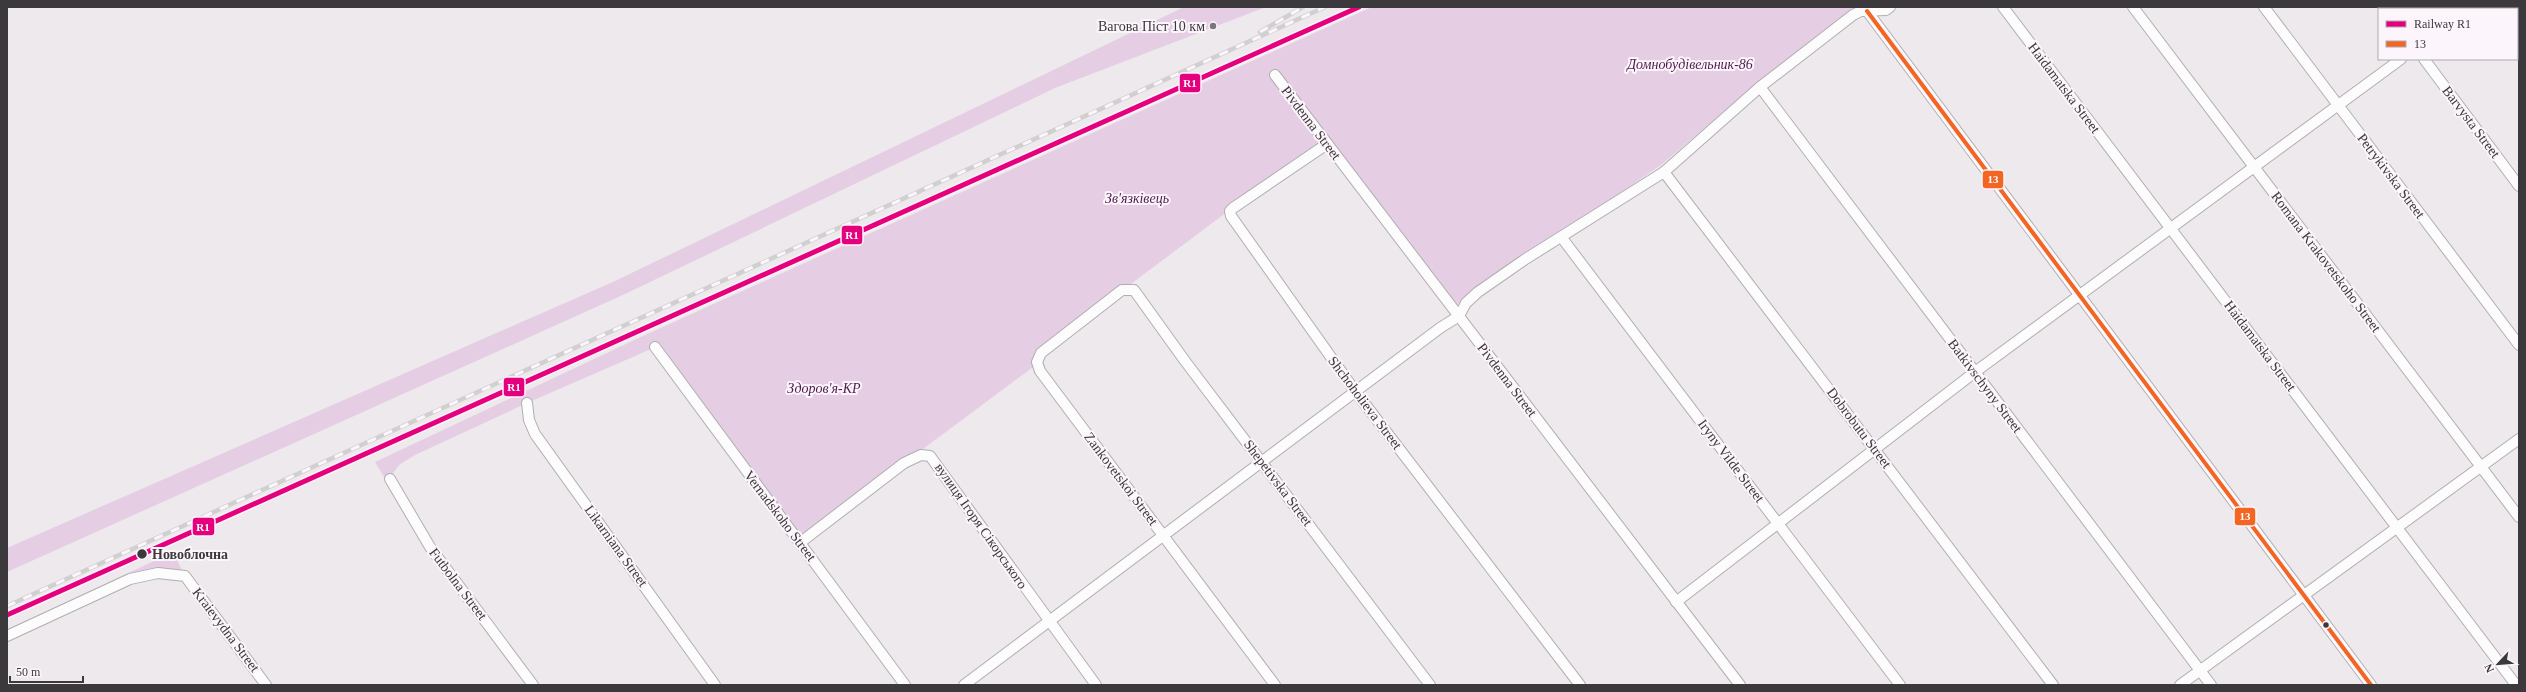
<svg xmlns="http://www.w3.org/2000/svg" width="2526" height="692" viewBox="0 0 2526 692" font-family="'Times New Roman',serif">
<rect width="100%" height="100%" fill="#ede9ed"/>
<g fill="#e5cee4">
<polygon points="1184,7 1266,7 1055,88 625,294 7,572 7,548 615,281"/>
<polygon points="1372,7 1862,7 1757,83 1661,165 1456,305 1369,190 1327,144 1231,209 1040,352 1033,367 802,539 658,346 527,403 415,455 399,465 387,482 375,462 645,335"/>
<polygon points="173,552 185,576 158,573 7,636 7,630"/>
</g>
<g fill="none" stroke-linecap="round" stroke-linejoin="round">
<defs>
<g id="street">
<polyline points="2003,7 2516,685"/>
<polyline points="2133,7 2519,517"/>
<polyline points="2264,7 2519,345"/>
<polyline points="2384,7 2386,9"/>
<polyline points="2517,7 2519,9"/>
<polyline points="2465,9 2468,7"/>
<polyline points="1867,11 2371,685"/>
<polyline points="2424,59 2519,186"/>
<polyline points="1275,75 1740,685"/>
<polyline points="1760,87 2211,685"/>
<polyline points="1327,144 1233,208 1230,211 1231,216 1355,391 1580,685"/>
<polyline points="1664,172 2053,685"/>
<polyline points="1562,238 1900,685"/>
<polyline points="655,347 905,685"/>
<polyline points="527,403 529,420 535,434 715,685"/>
<polyline points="390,479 430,547 533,685"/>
<polyline points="801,542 904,463 921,455 930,456 1096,685"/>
<polyline points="1676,602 1975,372 2401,59"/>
<polyline points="7,636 130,579 158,573 185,576 266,685"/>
<polyline points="964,685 1440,328 1459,316 1466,303 1478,292 1524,260 1664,172 1760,87 1853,15 1861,11 1886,10 1890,7"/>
<polyline points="1275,685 1040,371 1037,362 1041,353 1122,290 1134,290 1185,361 1430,685"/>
<polyline points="2180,685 2519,439"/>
</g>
</defs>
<use href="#street" stroke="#b1aeb1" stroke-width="12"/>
<use href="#street" stroke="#fcfcfc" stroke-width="10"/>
<defs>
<g id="rail">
<polyline points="1260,32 1303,7"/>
<polyline points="7,606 1325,7"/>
</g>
</defs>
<use href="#rail" stroke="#d1d0d1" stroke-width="4.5"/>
<use href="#rail" stroke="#fcf5fb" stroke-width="3" stroke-dasharray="9" stroke-linecap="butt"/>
<defs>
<polyline id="bus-1" points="1867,11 2371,685"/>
</defs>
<use href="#bus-1" stroke="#fcf5fb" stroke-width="7"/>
<use href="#bus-1" stroke="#f26522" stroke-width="4"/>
<defs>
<polyline id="rail-1" points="7,615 1359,7"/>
</defs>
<use href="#rail-1" stroke="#fcf5fb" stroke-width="8"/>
<use href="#rail-1" stroke="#e5007d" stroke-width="5"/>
</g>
<circle fill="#797779" stroke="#fcf5fb" stroke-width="1.5" cx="1213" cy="26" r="4"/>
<g fill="#3b393b" stroke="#fcf5fb" stroke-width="1.5">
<circle cx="142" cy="554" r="5.5"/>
<circle cx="2326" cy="625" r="3.5"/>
</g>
<g text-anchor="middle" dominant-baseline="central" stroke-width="4" stroke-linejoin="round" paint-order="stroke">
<g font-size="14" fill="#3b393b" stroke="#fcf5fb" text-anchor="end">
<text x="1205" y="26">Вагова Піст 10 км</text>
</g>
<g font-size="14" font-style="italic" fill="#4f1b4e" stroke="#fcf5fb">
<text x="1690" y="64">Домнобудівельник-86</text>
<text x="1137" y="198">Зв'язківець</text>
<text x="824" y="388">Здоров'я-КР</text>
</g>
<g font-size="14" fill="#3b393b" stroke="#fcf5fb">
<text transform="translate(2064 88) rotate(53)">Haidamatska Street</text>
<text transform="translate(2471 122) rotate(53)">Barvysta Street</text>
<text transform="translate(1311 123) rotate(53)">Pivdenna Street</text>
<text transform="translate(2391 176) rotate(53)">Petrykivska Street</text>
<text transform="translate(2326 262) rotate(53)">Romana Krakovetskoho Street</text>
<text transform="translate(2260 346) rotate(53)">Haidamatska Street</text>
<text transform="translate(1507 380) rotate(53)">Pivdenna Street</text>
<text transform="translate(1985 386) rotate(53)">Batkivschyny Street</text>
<text transform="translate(1365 403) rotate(53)">Shchoholieva Street</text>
<text transform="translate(1859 428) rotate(53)">Dobrobutu Street</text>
<text transform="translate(1731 461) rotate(53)">Iryny Vilde Street</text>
<text transform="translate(1121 479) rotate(53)">Zankovetskoi Street</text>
<text transform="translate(1278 483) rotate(53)">Shepetivska Street</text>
<text transform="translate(780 516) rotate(53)">Vernadskoho Street</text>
<text transform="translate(981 526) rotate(55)">вулиця Ігоря Сікорського</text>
<text transform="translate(616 546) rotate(54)">Likarniana Street</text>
<text transform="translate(458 584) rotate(53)">Futbolna Street</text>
<text transform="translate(226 630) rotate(53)">Kraievydna Street</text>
</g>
<g font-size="14" font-weight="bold" fill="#3b393b" stroke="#fcf5fb" text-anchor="start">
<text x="152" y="554">Новоблочна</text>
</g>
</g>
<g stroke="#fcf5fb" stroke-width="1.5">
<rect x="1179" y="73" width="22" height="20" rx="4" fill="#e5007d"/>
<rect x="1982" y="170" width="22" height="19" rx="4" fill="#f26522"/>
<rect x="841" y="225" width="22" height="20" rx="4" fill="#e5007d"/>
<rect x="503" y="377" width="22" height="20" rx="4" fill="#e5007d"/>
<rect x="2234" y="507" width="22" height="19" rx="4" fill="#f26522"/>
<rect x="192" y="517" width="23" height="19" rx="4" fill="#e5007d"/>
</g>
<g font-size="11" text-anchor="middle" font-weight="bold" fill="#fff">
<text x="1190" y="87">R1</text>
<text x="1993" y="183">13</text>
<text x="852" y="239">R1</text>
<text x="514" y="391">R1</text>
<text x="2245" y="520">13</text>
<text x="203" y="531">R1</text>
</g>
<rect width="2526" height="692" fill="none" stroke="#3b393b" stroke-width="16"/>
<rect x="2378" y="8" width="140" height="52" fill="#fcf5fb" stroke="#afaaae"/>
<rect x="2386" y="21" width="20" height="6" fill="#e5007d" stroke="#afaaae"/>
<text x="2414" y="28" font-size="12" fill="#3b393b">Railway R1</text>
<rect x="2386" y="41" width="20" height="6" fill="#f26522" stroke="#afaaae"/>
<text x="2414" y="48" font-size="12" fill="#3b393b">13</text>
<g transform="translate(2498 664) rotate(244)" stroke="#fcf5fb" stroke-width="3" paint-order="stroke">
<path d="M0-3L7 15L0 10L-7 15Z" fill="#3b393b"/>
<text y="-6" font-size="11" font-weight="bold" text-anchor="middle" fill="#3b393b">N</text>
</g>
<path d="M10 676v6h73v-6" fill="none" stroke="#3b393b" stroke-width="2"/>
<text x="16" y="676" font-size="12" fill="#3b393b" stroke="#fcf5fb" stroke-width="3" paint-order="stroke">50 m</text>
</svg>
